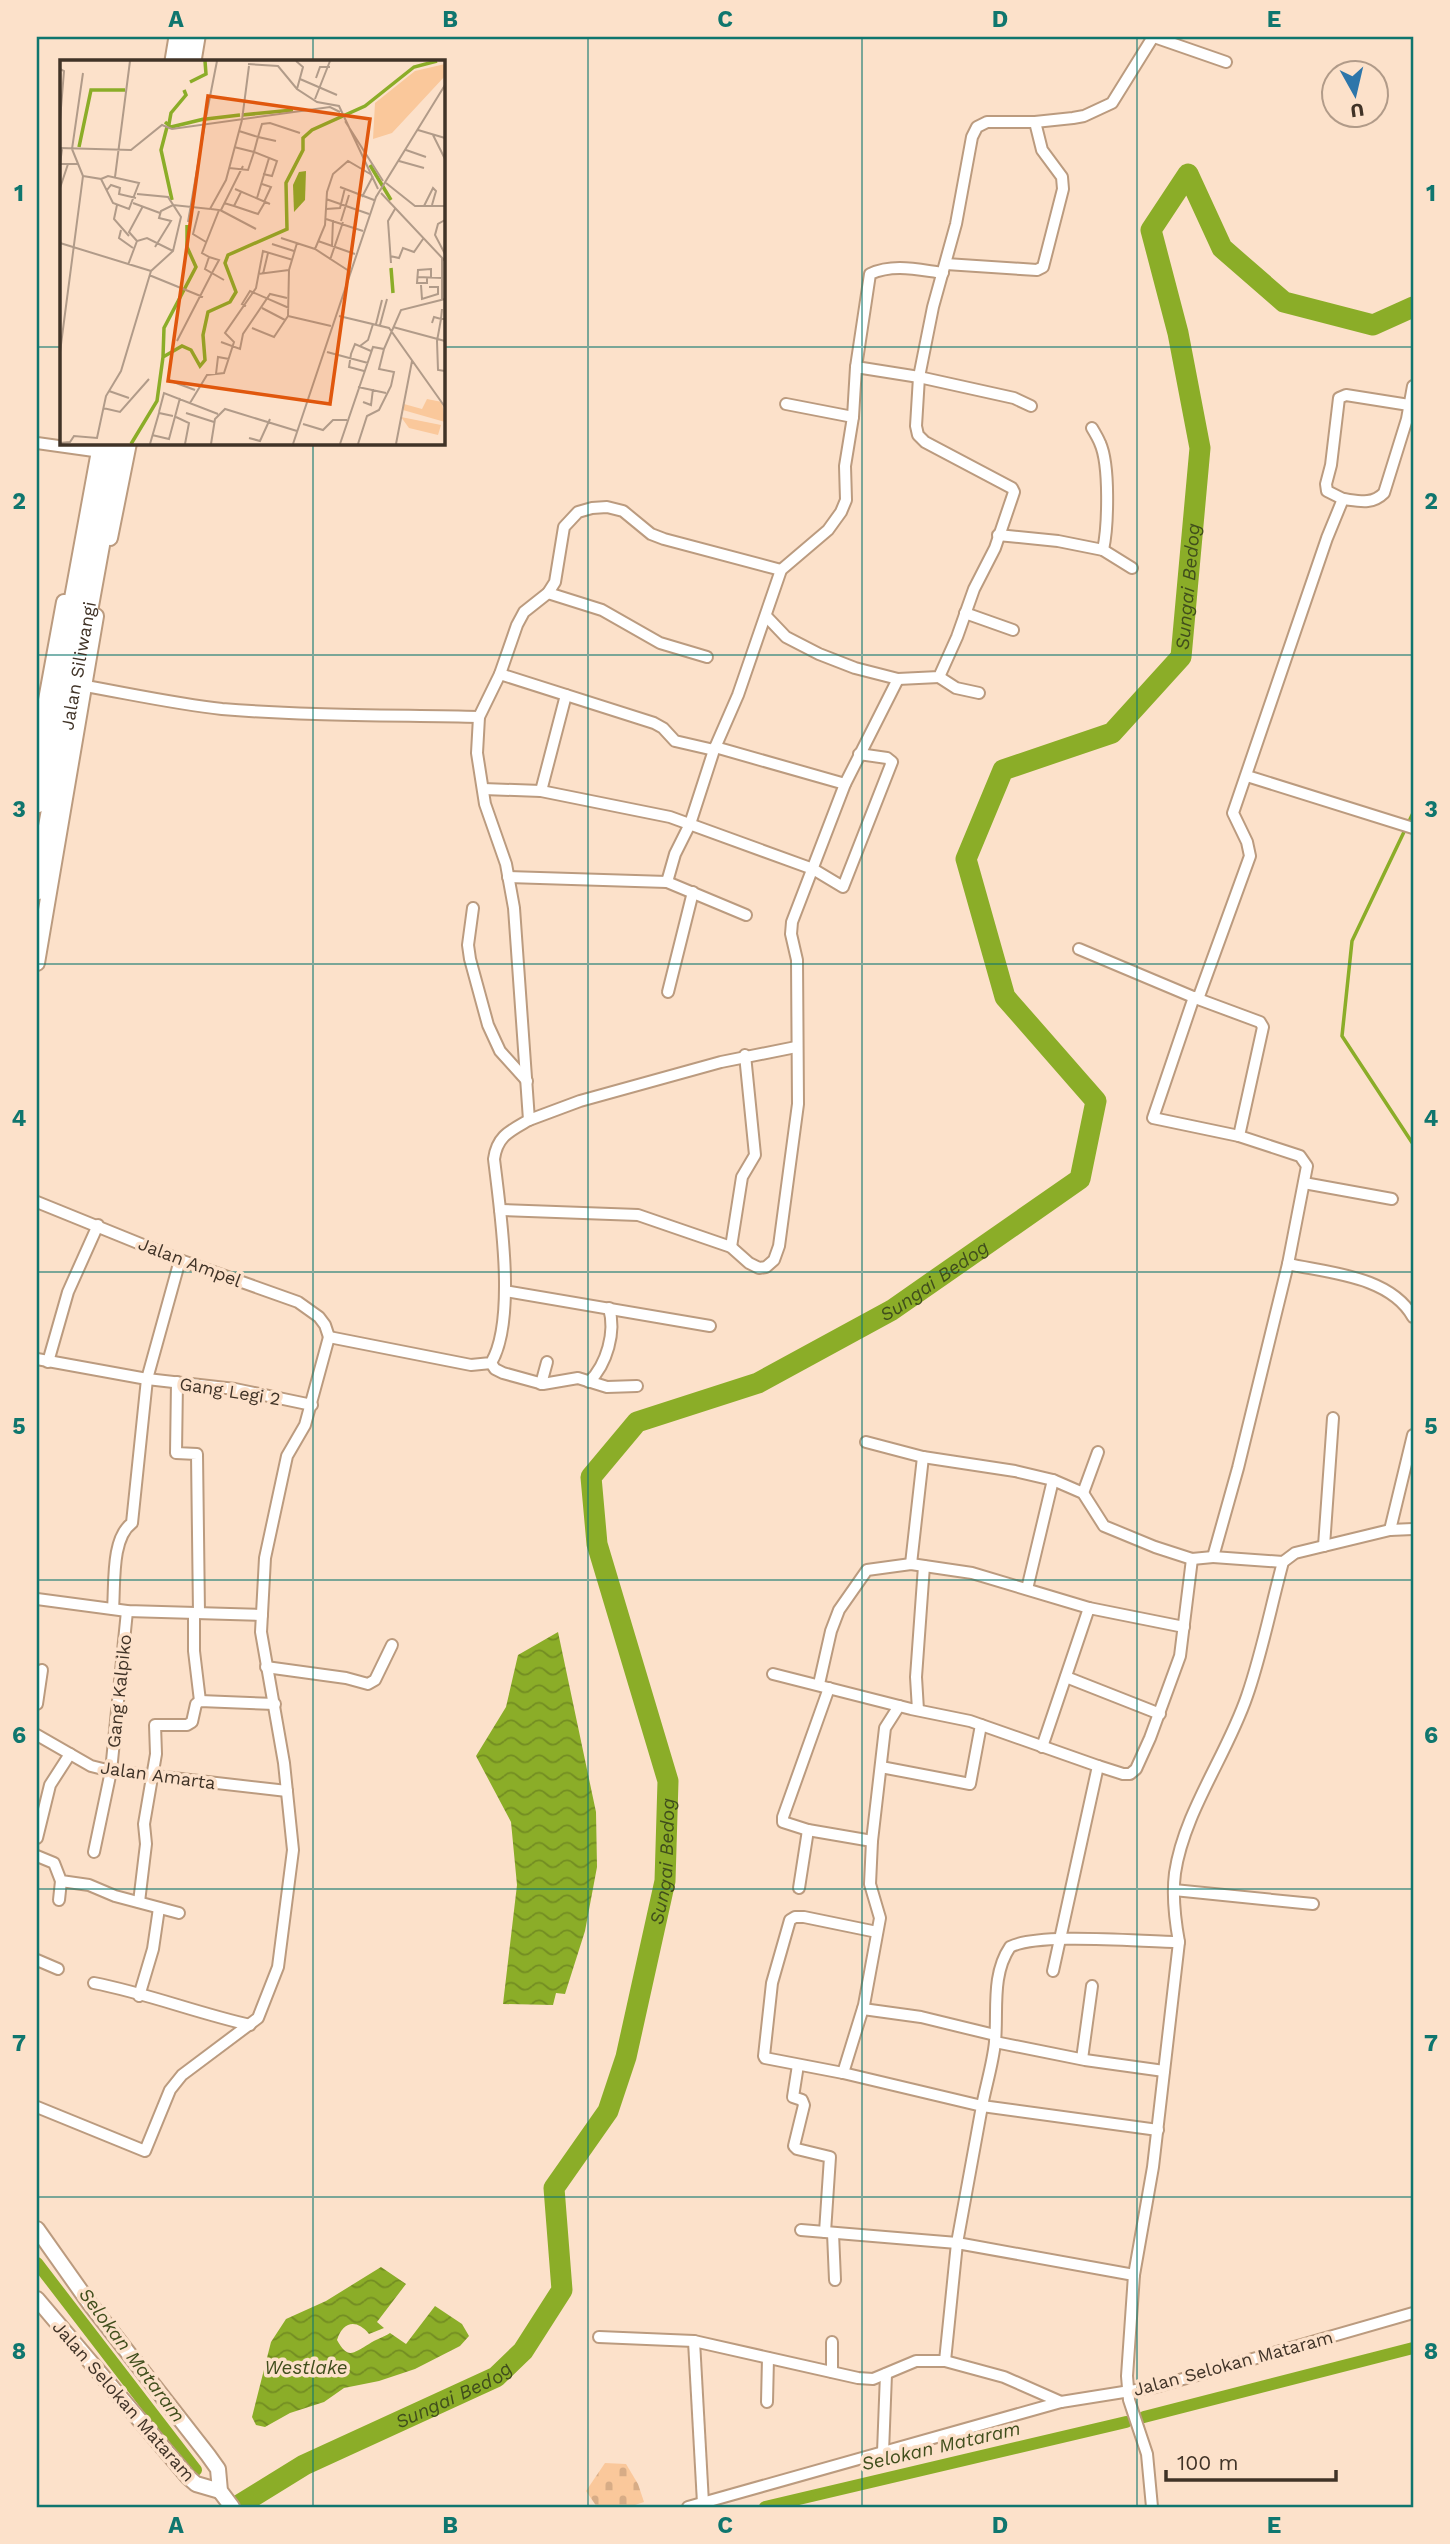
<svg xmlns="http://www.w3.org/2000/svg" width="1450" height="2544" viewBox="0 0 1450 2544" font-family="'Work Sans',sans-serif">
<defs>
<pattern id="cemetery-stones" width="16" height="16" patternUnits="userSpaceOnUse" patternTransform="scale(1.75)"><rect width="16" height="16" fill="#fac89b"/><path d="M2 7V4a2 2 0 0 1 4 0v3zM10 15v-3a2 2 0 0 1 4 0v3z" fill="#d7ac86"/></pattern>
<pattern id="water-waves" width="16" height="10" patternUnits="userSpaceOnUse" patternTransform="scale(1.75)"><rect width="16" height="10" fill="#8bad28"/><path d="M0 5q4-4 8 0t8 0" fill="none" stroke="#738d22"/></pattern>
</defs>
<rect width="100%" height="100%" fill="#fce1ca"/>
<polygon fill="url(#cemetery-stones)" points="605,2463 626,2464 638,2484 644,2502 629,2507 597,2507 586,2491"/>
<g fill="url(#water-waves)">
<polygon points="558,1632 596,1812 597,1867 585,1931 565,1994 556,1993 553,2005 503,2004 517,1885 511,1822 476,1756 506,1707 518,1655"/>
<path d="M381 2267 406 2284 377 2322 384 2328 369 2334C357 2319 343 2321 337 2340 348 2360 353 2353 369 2344 376 2339 384 2337 390 2333L406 2344 435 2306 462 2324 469 2336 460 2346 415 2369 379 2381 344 2388 324 2402 290 2413 265 2427 256 2425 252 2417 271 2342 286 2319 326 2301Z"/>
</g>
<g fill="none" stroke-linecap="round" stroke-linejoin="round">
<polyline stroke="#8bad28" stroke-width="3.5" points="1413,813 1352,941 1342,1036 1413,1144"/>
<g stroke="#8bad28" stroke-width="12">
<polyline points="37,2263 196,2470"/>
<polyline points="1144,2417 1413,2348"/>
<polyline points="765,2507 1126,2422"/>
</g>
<path stroke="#8bad28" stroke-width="21" id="s1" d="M236 2507 304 2465 496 2377 523 2351 562 2290 554 2188 608 2111 626 2057 665 1881 668 1781 597 1544 591 1477 637 1422 758 1383 892 1310 1080 1179 1096 1101 1005 997 966 859 1003 770 1112 733 1181 657 1200 448 1178 333 1151 230 1188 174 1222 248 1284 302 1373 325 1413 307"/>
<defs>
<g id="minor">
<polyline points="1154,37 1226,62"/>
<polyline points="946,264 1037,270 1043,267 1063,189 1062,177 1042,150 1035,122"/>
<path d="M856 367 870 274C894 263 919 270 943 273"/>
<polyline points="786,404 853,417"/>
<path d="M1092 428C1095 433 1098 438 1100 443 1110 465 1108 527 1103 550"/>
<polyline points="37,443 94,451"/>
<polyline points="1343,499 1327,491 1326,484 1331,465 1339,398 1346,395 1409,405"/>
<polyline points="998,535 1058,541 1103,550 1132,568"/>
<polyline points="548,593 602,610 660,643 707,657"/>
<polyline points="965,613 1013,630"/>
<polyline points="766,616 786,637 819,654 855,668 898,679 939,677 957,637 974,589 995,548 1014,492 1012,488 925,442 918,435 916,426 919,377 933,307 956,224 972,137 977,127 987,122 1035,122 1073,118 1084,116 1112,103 1153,37"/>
<polyline points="500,674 654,723 663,728 675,741 714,750"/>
<polyline points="939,677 956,688 979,693"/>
<path d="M85 686C131 694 176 704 222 709 308 716 394 715 479 717"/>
<polyline points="715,747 845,784"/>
<polyline points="1247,776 1413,828"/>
<polyline points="483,789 541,791 670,817 813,869 843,887 892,762 887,758 859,754"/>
<polyline points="541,791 566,695"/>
<polyline points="508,877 667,882 675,854 690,824 714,750 738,695 781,570 828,530 841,512 846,500 845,466 853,417 856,367 919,377 1014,398 1031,406"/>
<polyline points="667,882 746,915"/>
<polyline points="473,908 468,945 470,959 488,1025 500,1051 527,1081"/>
<polyline points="1079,949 1198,999 1260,1022 1263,1027 1239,1136 1300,1156 1307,1166 1288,1264 1238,1468 1213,1557 1283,1562"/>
<polyline points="668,992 693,892"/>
<polyline points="1194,997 1153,1118 1239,1136"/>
<path d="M1198 999 1250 856 1247 842 1233 813 1327 538 1343 499C1359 501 1372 505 1384 493L1407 419 1413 386"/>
<polyline points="529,1120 580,1101 721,1062 796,1047"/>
<polyline points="1304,1183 1392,1199"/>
<polyline points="37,1202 180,1260 298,1302 319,1317 325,1325 329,1337"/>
<polyline points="500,1210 638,1215 731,1247 749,1263 759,1268 766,1267 774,1260 779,1246 798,1104 797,960 791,934 792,922 845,784 898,679"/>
<polyline points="731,1247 742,1177 755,1155 745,1055"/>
<path d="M1288 1264C1329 1273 1390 1276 1413 1317"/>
<polyline points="505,1291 710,1326"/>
<path d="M329 1337 471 1365 491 1363C517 1320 500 1210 494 1159 497 1136 510 1131 529 1120L514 908 506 864 485 804 477 753 479 717 500 674 517 625 524 612 548 593 555 582 564 527 578 512 592 508 607 507 623 511 651 534 664 539 781 570"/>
<polyline points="37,1359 147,1379 235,1389 312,1405"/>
<polyline points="48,1362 68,1292 98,1225"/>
<polyline points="491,1363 495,1369 503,1373 543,1384 578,1378 607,1387 637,1386"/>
<polyline points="177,1382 176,1453 197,1454 199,1613"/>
<path d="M589 1382C607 1364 616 1332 609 1308"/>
<polyline points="541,1384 547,1362"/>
<polyline points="866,1442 923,1457 1015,1471 1053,1480 1083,1493 1104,1526 1155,1547 1192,1559 1213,1557"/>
<polyline points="1083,1493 1098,1452"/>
<polyline points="1390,1530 1413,1435"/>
<polyline points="1324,1546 1333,1418"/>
<polyline points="911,1564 923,1457"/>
<polyline points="1027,1589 1053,1480"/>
<polyline points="37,1599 127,1611 262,1615"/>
<path d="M113 1609C115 1584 111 1538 132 1523L147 1379 180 1260"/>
<polyline points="194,1613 194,1651 200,1701"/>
<polyline points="266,1667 346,1678 368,1684 375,1680 392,1645"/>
<polyline points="773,1674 911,1709 970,1721 1098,1766"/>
<polyline points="1066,1677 1160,1714"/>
<polyline points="819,1684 831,1631 839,1610 867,1570 911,1564 972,1573 1089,1608"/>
<polyline points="829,1688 783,1817 783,1822 808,1830 872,1841"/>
<polyline points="37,1704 42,1670"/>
<polyline points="918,1710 916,1677 924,1566"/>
<polyline points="37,1735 91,1766 111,1771 287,1791"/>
<polyline points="1042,1747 1089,1608 1184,1627"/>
<polyline points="881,1767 970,1784 981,1725"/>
<polyline points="37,1838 50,1785 70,1754"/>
<polyline points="94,1852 111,1771 127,1611"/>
<polyline points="37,1856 54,1863 61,1881 89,1885 115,1896 179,1913"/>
<polyline points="799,1888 808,1830"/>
<polyline points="1174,1890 1313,1904"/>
<polyline points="59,1900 61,1881"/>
<polyline points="139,1902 146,1844 144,1824 156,1754 155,1725 187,1725 192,1722 196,1704 200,1701 275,1704"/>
<polyline points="37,1960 58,1969"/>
<polyline points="1053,1971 1098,1766 1123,1774 1130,1774 1136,1769 1150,1738 1180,1656 1192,1559"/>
<path d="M94 1983C146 1993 197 2013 250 2025"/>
<polyline points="139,1996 153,1949 159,1908"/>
<polyline points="863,2009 921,2017 995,2035"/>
<polyline points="995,2042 1085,2060 1164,2071"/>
<polyline points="1082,2059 1092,1986"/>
<polyline points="798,2065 793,2097 802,2100 804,2105 794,2146 797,2149 830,2157 825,2232"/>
<polyline points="843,2073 864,2005 880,1918 870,1884 872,1841 885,1728 899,1706"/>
<polyline points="37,2107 145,2151 170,2090 182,2075 258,2018 278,1967 293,1850 284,1763 261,1632 265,1558 287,1456 305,1425 329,1337"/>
<path d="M1158 2130 982 2106C986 2085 993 2063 995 2042 998 2011 991 1975 1010 1947 1038 1932 1143 1942 1179 1942"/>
<polyline points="801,2230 957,2243 982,2106 843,2073 765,2058 764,2056 772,1983 790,1920 795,1917 804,1917 877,1932"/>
<polyline points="833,2233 835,2280"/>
<polyline points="599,2337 694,2341 858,2378 873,2379 916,2361 945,2361 957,2243 1134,2275"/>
<polyline points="694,2341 703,2503"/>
<polyline points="832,2342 832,2372"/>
<polyline points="945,2361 1004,2377 1061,2402"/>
<polyline points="767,2402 768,2358"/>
<polyline points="883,2452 886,2374"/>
<polyline points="688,2507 1061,2402 1155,2387 1413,2313"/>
<path d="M1152 2507 1147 2454 1129 2400 1127 2376 1134 2275 1153 2167 1179 1942C1175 1920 1172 1896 1175 1873 1184 1812 1227 1755 1247 1696 1262 1653 1271 1606 1283 1562L1295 1553 1390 1530 1413 1529"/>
</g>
<g id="tertiary">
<polyline points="110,538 129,443"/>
<polyline points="37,749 64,602"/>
<polyline points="37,963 96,616"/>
<polyline points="37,2229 90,2304 208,2455 218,2469 220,2491 232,2507"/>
<polyline points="37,2299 188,2477 196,2484 220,2491"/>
</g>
<g id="trunk">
<polyline points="175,61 179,37"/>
<polyline points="191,61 195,37"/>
<polyline points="37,803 103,443"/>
<path id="s2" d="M37 890 118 443"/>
</g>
</defs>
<use href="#minor" stroke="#bb9b7f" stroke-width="14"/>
<use href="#tertiary" stroke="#bb9b7f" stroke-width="18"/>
<use href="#trunk" stroke="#bb9b7f" stroke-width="23"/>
<use href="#minor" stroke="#fff" stroke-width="10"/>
<use href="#tertiary" stroke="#fff" stroke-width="14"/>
<use href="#trunk" stroke="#fff" stroke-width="19"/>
</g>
<path fill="none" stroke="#0f766e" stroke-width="2" stroke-opacity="0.55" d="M313 37V61M588 37V2507M862 37V2507M1137 37V2507M37 347H61M443 347H1413M313 443V2507M37 655H1413M37 964H1413M37 1272H1413M37 1580H1413M37 1889H1413M37 2197H1413"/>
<g text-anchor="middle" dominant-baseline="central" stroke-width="7" stroke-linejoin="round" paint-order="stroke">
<g font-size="18" fill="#403327" stroke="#fce1ca">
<text stroke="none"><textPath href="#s2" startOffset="228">Jalan Siliwangi</textPath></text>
<text transform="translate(190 1262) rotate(21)">Jalan Ampel</text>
<text transform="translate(230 1391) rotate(9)">Gang Legi 2</text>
<text transform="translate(119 1691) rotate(-84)">Gang Kalpiko</text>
<text transform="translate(158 1775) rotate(8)">Jalan Amarta</text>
<text transform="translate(1233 2363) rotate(-15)">Jalan Selokan Mataram</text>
<text transform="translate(124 2401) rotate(49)">Jalan Selokan Mataram</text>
</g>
<g font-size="19" font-style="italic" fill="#404e1c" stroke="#fce1ca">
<text stroke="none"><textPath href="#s1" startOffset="2576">Sungai Bedog</textPath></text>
<text stroke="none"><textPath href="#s1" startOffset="1652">Sungai Bedog</textPath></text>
<text stroke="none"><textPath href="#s1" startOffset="854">Sungai Bedog</textPath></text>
<text transform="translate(132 2355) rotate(53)">Selokan Mataram</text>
<text x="306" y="2367">Westlake</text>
<text stroke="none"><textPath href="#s1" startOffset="245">Sungai Bedog</textPath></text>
<text transform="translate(941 2446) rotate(-13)">Selokan Mataram</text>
</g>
</g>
<g transform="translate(60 60)">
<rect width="385" height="385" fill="#fce1ca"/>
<path d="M385 4V16L332 73 313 79 315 43 355 11ZM367 339 382 342 385 362 343 350 344 344 362 349ZM341 357 381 365 378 375 349 368Z" fill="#fac89b"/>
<path d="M239 112 246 111 245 140 234 152 233 125Z" fill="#8bad28"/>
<path fill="none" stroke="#8bad28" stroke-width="3.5" d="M130 22 146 14 145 1M182 55 233 50M146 59 180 55M105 62 111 67 144 59M109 64 111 53 126 35 124 30M107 67 101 90 112 140M19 87 31 30H65M310 105 331 140M331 208 333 233M103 297 104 268 136 207 127 187V165M71 384 97 341 103 297 122 286 131 290 140 306 145 300 143 275 148 252 170 242 176 232 165 203 168 195 227 169 226 123 243 90V78L252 70 305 46 354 7 377 1"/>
<path fill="none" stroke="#b19b89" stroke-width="2" d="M236 1 243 7 237 29 257 42 279 46 318 129M188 4 218 6 237 29M0 9 4 11 0 60M256 18 260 7H270M240 19 277 35M255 39 270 1M146 57 157 1M285 61 323 121M358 70 385 78M179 71 198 77 202 64 210 63 240 73M373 75 385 99M0 88 71 90 102 65 112 69 270 47 280 52M2 89 0 104H18M346 90 366 97M339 101 364 108M169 108 188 110 194 92 174 87M203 114 212 116 217 101 194 92 198 77 216 81M23 116 41 119 53 143 69 149 79 123 48 116 41 119M55 117 70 1M326 123 355 146H385M202 124 211 127 204 142M280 127 314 140M0 128 8 104M175 129 210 144M47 130 51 125 60 128 59 134 76 138M321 133 385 201M77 134 108 137 121 157 113 191 91 211M302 137 313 116M197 138 209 98M266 139 309 154M73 143 100 153M164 143 174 146 181 132M57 145 54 159 69 176M174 146 198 154 205 142M364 146 373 128 376 131 372 145M151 149 159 150 142 193 149 197 145 209 164 220M266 149 280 148 285 128M160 150 196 169M161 150 183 106M139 151 133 174 146 182M266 159 303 171M385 160 378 164 375 175 385 194M281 161 289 135M128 162 145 63M61 170 59 178 73 188M221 178 255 189 289 211M77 181 69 172 83 146M258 181 295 194M0 183 91 211 61 311 46 336 37 378 14 376 10 382 0 383M212 184 234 191M272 186 273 160M95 187 111 161 99 158 101 151 113 145 150 149 166 120 182 60 189 6M255 189 265 165 267 132 273 114 288 101 312 115M330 196 339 198 343 188 354 192 363 179M149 197 159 200 152 213M382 198V239M270 200 283 162M331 203 328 161 335 149M68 205 77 181 87 178 113 191M198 214 229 210M203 214 208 193M89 215 143 237M357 217 383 218M367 217V223H357L358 210 371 209V217M361 225 362 239 378 234V227H369M186 246 182 244 190 231 229 248M202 248 225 260M228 256 271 266M279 256 329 268 385 347M385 259H381L377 281 378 310 385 311M372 263 374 257 381 259 382 249M316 264 322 240M320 265 327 239M333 267 385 281M192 268 214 277 228 256 229 210 237 183M117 281 152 213M161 282 180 289 183 274 210 234 227 238M300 286 308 280 313 264M0 292 23 116 12 89 23 13M267 292 308 303M304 311 289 307 291 294 295 284 311 291M156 314 158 297 169 299M108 320 135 330M298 327 326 333M49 331 69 338M303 342 311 345 313 329M130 343 147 315 164 313 174 282 165 273 196 228 203 191 233 200M43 348 60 352 89 319M99 352 104 333 158 354M126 353 154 362M116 357 129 363 125 384M243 364 263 370 273 360H287M92 375 109 379 120 338M189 378 200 381 210 359M90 384 99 353 113 356M151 384 155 359 165 349 237 371M233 384 316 137 385 25M280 384 313 287 324 289 341 250 385 239M298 384 307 356 319 350 331 326 334 312 319 309 324 289M336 384 352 301"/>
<path fill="#e0570d" fill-opacity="0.15" stroke="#e0570d" stroke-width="3.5" d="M148 36 310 59 270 344 108 321Z"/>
<rect width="385" height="385" fill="none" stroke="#403327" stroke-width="3.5"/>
</g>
<rect width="1450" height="2544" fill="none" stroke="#fce1ca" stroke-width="77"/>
<g transform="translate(1355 94) rotate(172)"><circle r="33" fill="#fce1ca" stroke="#b19b89" stroke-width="2"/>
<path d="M0-5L12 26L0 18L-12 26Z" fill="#2d76aa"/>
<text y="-10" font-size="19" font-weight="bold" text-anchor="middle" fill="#403327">U</text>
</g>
<path d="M1166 2470v10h170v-10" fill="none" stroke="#403327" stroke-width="3.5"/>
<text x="1177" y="2470" font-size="21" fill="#403327" stroke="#fce1ca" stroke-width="5" paint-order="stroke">100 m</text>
<rect x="38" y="38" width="1374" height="2468" fill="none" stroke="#0f766e" stroke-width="2.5"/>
<g font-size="23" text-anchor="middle" font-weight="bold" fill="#0f766e">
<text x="176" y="27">A</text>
<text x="450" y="27">B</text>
<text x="725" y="27">C</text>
<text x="1000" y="27">D</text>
<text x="1274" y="27">E</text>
<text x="19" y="201">1</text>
<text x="1431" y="201">1</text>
<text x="19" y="509">2</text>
<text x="1431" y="509">2</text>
<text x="19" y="817">3</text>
<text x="1431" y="817">3</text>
<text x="19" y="1126">4</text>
<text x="1431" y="1126">4</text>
<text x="19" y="1434">5</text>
<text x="1431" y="1434">5</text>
<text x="19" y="1743">6</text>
<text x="1431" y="1743">6</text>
<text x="19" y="2051">7</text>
<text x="1431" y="2051">7</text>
<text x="19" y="2359">8</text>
<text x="1431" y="2359">8</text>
<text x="176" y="2533">A</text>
<text x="450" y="2533">B</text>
<text x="725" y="2533">C</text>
<text x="1000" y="2533">D</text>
<text x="1274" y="2533">E</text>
</g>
</svg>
